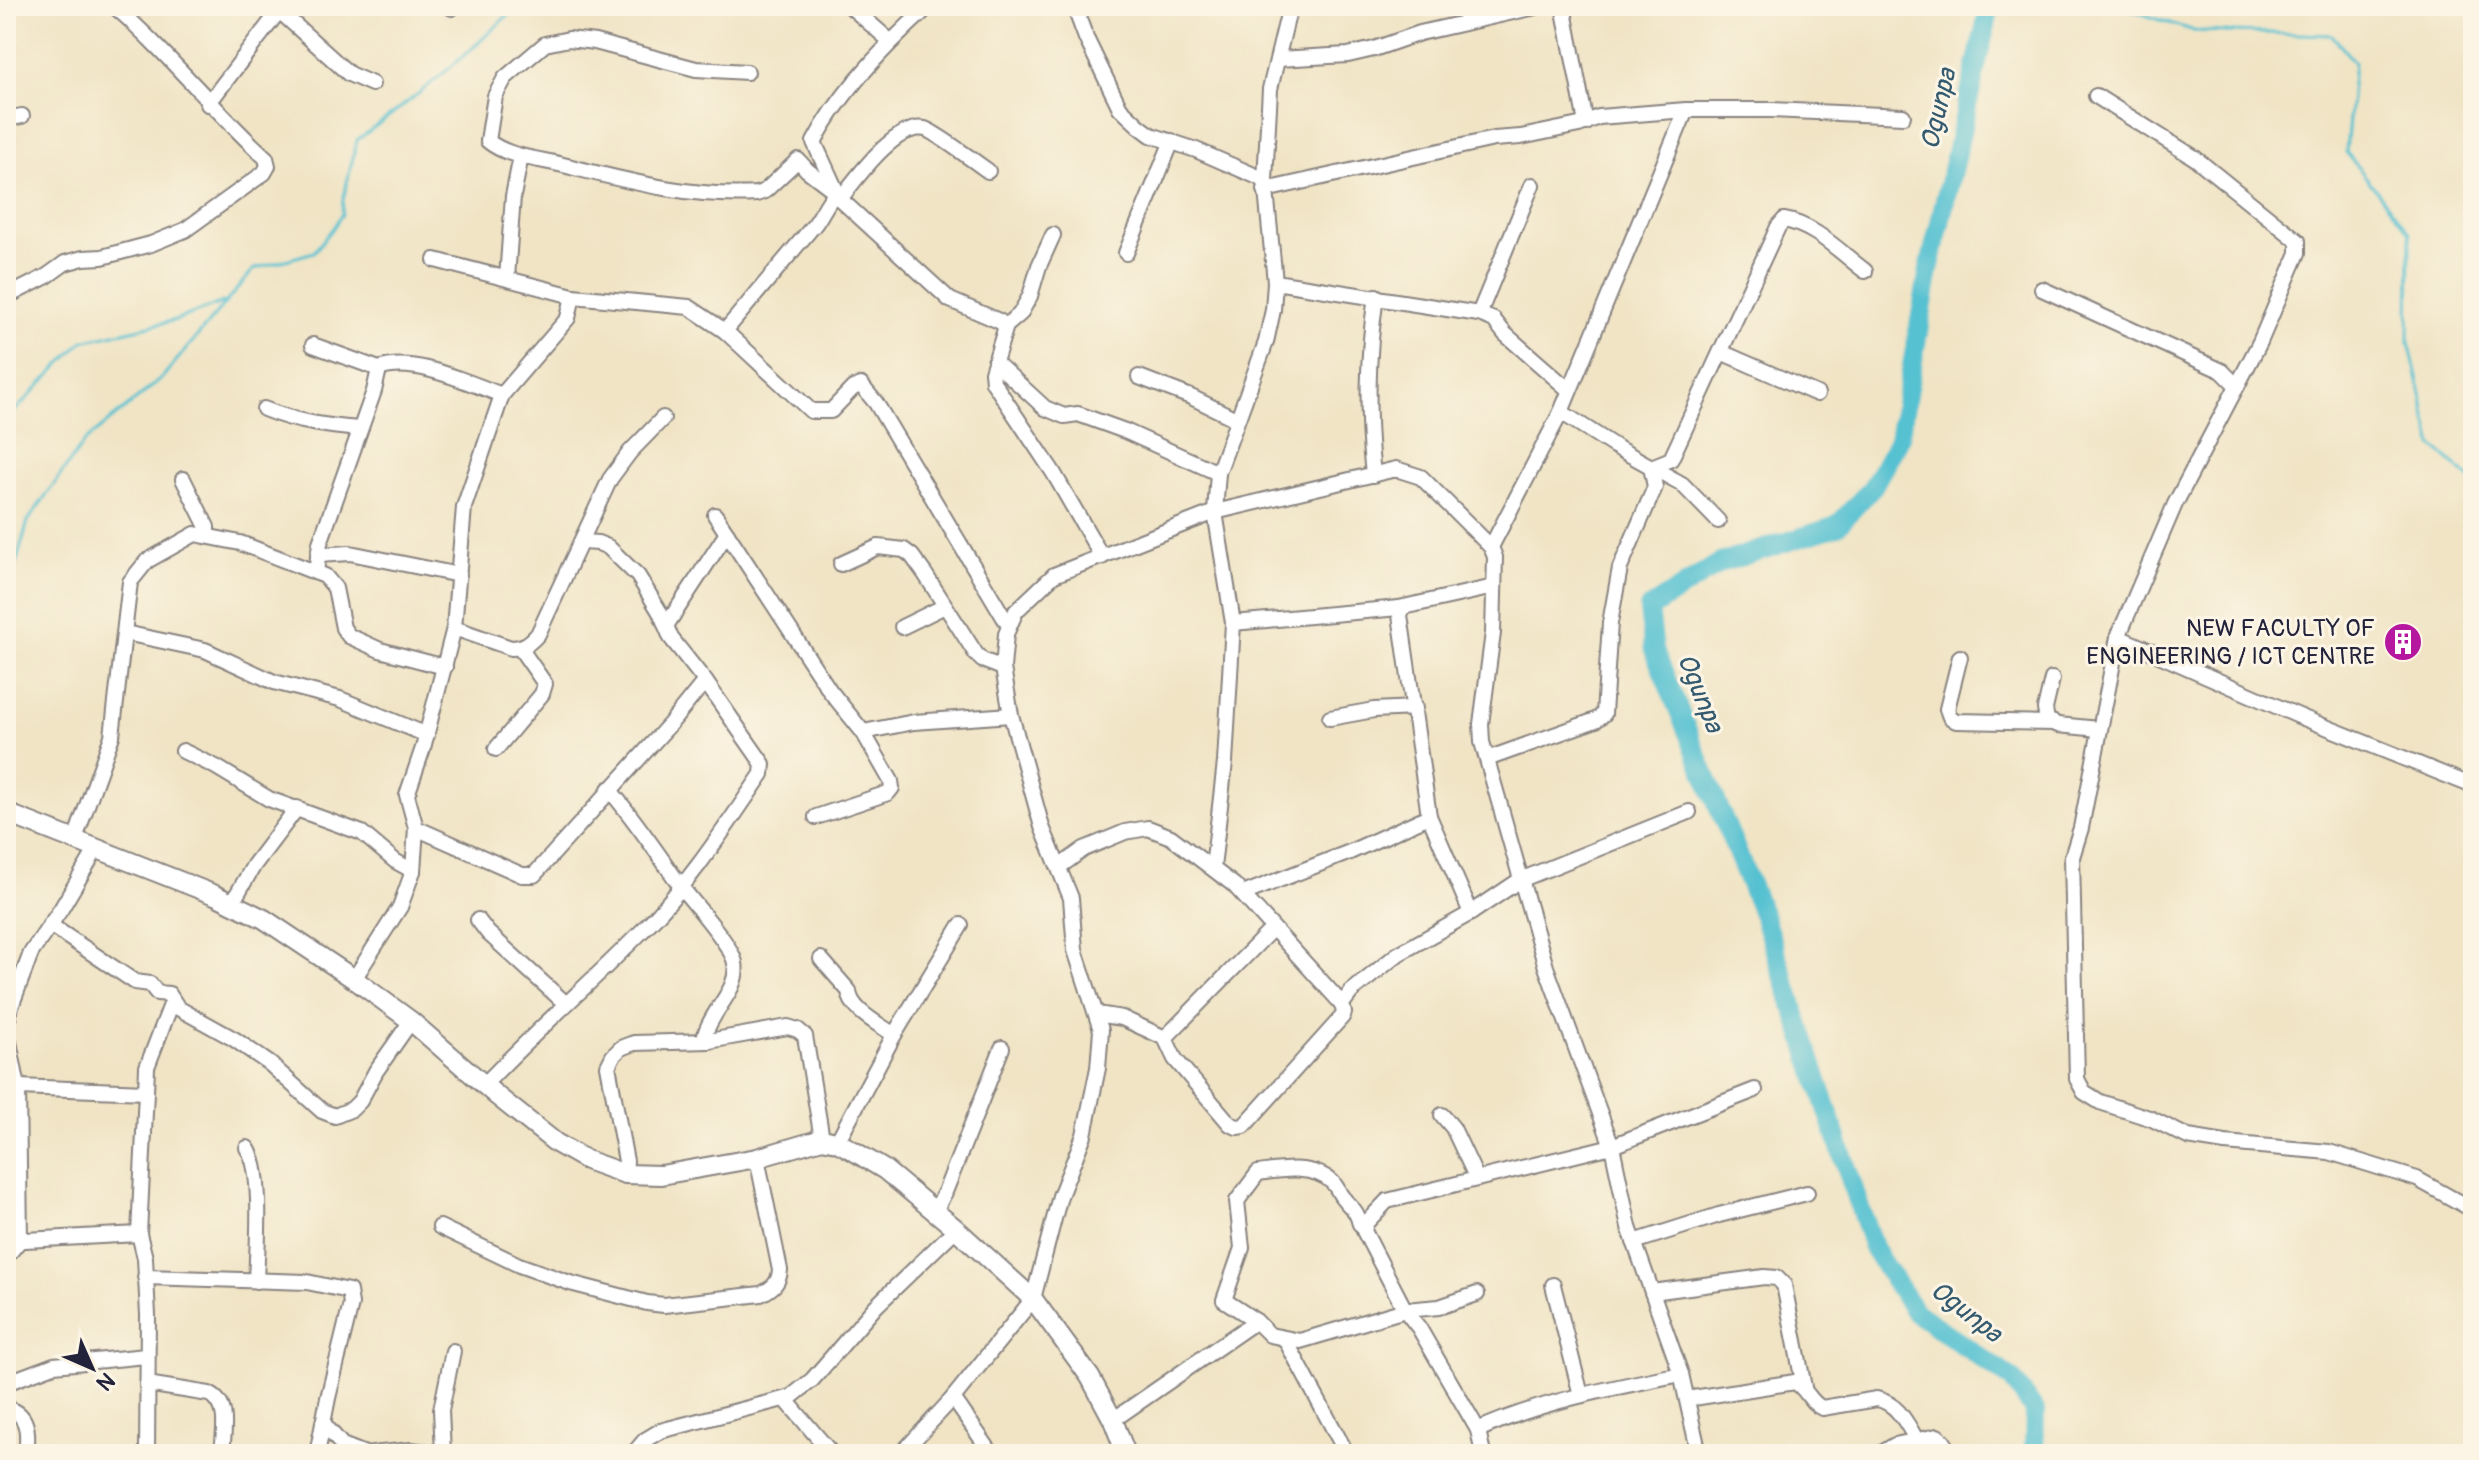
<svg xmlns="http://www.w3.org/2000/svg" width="2479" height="1460" viewBox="0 0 2479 1460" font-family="Pangolin,sans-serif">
<rect width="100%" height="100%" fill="#fcf5e5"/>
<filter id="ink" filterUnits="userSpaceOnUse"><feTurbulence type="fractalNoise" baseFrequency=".0125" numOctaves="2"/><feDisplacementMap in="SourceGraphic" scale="16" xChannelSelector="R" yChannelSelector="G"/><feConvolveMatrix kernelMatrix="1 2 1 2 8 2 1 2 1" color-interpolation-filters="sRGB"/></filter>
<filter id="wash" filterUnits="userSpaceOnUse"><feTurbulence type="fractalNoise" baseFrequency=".006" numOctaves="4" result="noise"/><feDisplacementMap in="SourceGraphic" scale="32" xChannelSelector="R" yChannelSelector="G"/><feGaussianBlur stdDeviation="1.8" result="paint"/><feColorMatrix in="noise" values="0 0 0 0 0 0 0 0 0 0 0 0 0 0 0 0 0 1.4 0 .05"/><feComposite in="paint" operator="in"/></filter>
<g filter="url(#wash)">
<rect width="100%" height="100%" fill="#f0e4c5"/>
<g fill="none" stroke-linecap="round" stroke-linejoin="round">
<g stroke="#56c1d1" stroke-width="3">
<polyline points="2118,6 2194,31 2332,35 2354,62 2346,152 2410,233 2409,342 2433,446 2473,481"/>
<polyline points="6,420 83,341 176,320 223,302"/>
<path d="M6 599 28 521 84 442 161 379 254 269 314 252 333 228 342 214 343 200 357 140C414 99 467 56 517 6"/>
</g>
<polyline stroke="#56c1d1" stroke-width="20" points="1990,6 1929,270 1899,439 1872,488 1837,526 1720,563 1649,609 1654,650 1764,918 1874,1250 1915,1312 2012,1379 2035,1411 2034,1454"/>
</g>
</g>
<g filter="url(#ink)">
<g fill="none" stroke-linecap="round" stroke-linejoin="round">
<defs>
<g id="street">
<polyline points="274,6 349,74 372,84"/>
<polyline points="451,6 452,8"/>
<polyline points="850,6 890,41"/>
<path d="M929 6C888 43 840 92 814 142L840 199 950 300 999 321 1006 326"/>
<polyline points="1074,6 1086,38 1120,108 1139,126 1151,135 1196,150 1265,180"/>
<polyline points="1563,6 1586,123"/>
<polyline points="1278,59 1348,55 1374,49 1420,33 1540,6"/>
<path d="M747 72 696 69 595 42 569 39 545 44 505 78 495 96 488 141C507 157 539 159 563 165 627 181 690 198 757 194L765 191 798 160 807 170 836 192"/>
<polyline points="2096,96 2195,158 2298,241 2298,253 2260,342 2237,386"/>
<polyline points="208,104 279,11"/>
<polyline points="6,119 22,116"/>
<polyline points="1265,190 1494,139 1521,137 1579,125 1599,117 1686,110 1771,110 1903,116"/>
<path d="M840 199C856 179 896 122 925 129 933 131 977 163 988 171"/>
<polyline points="1053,235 1039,266 1030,296 1020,314 1006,326 992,372 993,382 1053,472 1102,557"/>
<polyline points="1126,253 1172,141"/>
<polyline points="435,260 573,296 689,307 725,331 811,411 831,411 853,388 861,385 876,403 1009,626"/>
<polyline points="507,278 513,196 521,156"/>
<polyline points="1275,282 1479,314 1494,320 1505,334 1569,390"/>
<polyline points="2042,289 2222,371 2237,386 2175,504 2118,637 2081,828 2072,857 2077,1079 2084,1092 2100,1102 2152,1119 2188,1137 2225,1143 2329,1152 2417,1179 2473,1210"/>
<path d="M6 297 47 276 65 263 83 258 102 257 151 244 185 230 264 173 268 166 266 158C213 110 168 52 114 6"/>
<polyline points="1479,314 1532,185"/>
<path d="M725 331 815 224C823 213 827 202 836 192"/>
<polyline points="313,345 379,369 374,391 320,543 316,572"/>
<polyline points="1721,352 1817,394"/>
<polyline points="995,362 1045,408 1064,416 1078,414 1125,431 1218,473"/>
<path d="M379 369C414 356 468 383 502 395"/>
<polyline points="1139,377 1191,397 1236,419"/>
<path d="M264 409C296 422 325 426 359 429"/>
<polyline points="1561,412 1614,446 1682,484 1718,521"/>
<path d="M1373 475C1366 414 1367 357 1376 296"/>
<polyline points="183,479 207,527 207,536"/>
<polyline points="715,515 830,691 863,732 891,781 892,788 888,793 816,817"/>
<polyline points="1491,547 1561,412 1686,110"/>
<polyline points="318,555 350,553 459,575"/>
<polyline points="841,564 878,547 904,550 912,556 925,574 976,654 982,660 1003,668"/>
<polyline points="1399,608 1429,816 1471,913"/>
<polyline points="1233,623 1399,608 1494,587"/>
<polyline points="666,626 727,533"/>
<polyline points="902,627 945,606"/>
<path d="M454 628 511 648C524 648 530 643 538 634L610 479 630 452 663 418"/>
<polyline points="125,633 205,650 274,682 340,699 427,735"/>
<polyline points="2118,637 2301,717 2473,786"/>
<polyline points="1960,657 1947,709 1950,717 1956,721 2053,723"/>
<polyline points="2052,679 2045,709 2047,720 2058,725 2099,729"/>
<polyline points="1330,718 1374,710 1415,708"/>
<polyline points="863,732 914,722 1011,715"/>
<polyline points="496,749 542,694 545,684 520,648"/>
<polyline points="183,751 216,767 269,799 362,833 395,861 413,871"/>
<path d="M1487 759 1596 720 1604 714 1610 623 1620 568 1655 487 1651 467 1671 459 1778 227 1784 220C1815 225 1841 253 1865 271"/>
<path d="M609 789C636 821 658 854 682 888 694 904 732 945 735 963 740 990 711 1010 705 1035L709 1041"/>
<polyline points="416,828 522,875 534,875 670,724 705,681"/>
<polyline points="75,839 112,736 130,582 147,561 195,534 240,543 325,576 335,588 343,628 349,636 380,650 445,667"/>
<polyline points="1059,867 1084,849 1125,832 1148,828 1171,837 1234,885 1342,1004"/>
<polyline points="1213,868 1225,762 1233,623 1215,512 1218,473 1266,342 1273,310 1275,282 1265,180 1270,89 1290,6"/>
<polyline points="1243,894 1350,852 1429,816"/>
<polyline points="232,903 254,865 297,808"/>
<polyline points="478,920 488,933 565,1003"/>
<polyline points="50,925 135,982 150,984 157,993 169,994 178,1008 234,1039 270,1064 322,1111 335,1116 352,1109 360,1101 376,1071 411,1021"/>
<path d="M821 959 849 991C850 1010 879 1024 894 1035"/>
<polyline points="354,979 400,907 413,871 416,828 407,795 423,748 454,628 464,507 502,395 568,318 573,296"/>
<polyline points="1097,1014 1122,1018 1165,1038 1175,1059 1230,1124 1237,1127 1244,1126 1342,1017 1344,1013 1342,1004 1351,992 1398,954 1471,913 1520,880 1689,812"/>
<polyline points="1165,1038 1272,929"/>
<path d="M484 1085C535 1031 591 983 643 930 689 884 725 828 762 774L763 764 705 681 671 638 661 614 638 576 608 547 598 543 583 542"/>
<polyline points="18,1087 146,1092"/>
<polyline points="1442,1115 1453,1128 1477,1179"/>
<polyline points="837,1142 894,1035 961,925"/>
<path d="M247 1148C264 1169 257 1252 256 1281"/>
<polyline points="625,1174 626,1161 608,1066 613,1056 621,1048 634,1043 709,1041 788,1027 798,1030 805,1036 822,1139"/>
<polyline points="935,1211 945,1192 1002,1048"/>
<path d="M1366 1223 1360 1224C1356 1208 1352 1210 1343 1198 1339 1194 1337 1186 1332 1182 1313 1164 1281 1170 1258 1173L1237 1201 1242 1248 1224 1300 1256 1321 1270 1335 1300 1341 1405 1310 1439 1307 1477 1294"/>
<path d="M440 1227 519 1265 570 1283 647 1303 664 1305 761 1294C773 1288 779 1283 780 1270L757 1158"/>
<polyline points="6,1241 139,1234"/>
<polyline points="1634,1242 1719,1215 1807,1193"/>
<polyline points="6,1257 20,1240 18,1087 7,1032 9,1012 31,953 61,909 97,848"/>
<polyline points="145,1277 307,1282 349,1291 351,1304 328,1398 317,1454"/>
<polyline points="1553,1285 1581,1395"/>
<polyline points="1652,1292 1764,1277 1777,1278 1784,1285 1804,1387"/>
<polyline points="1285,1339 1347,1454"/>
<polyline points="6,1383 54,1365 146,1356"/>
<path d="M147 1384 209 1394C231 1404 223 1433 222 1454"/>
<polyline points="953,1398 992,1454"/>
<polyline points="785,1399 832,1454"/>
<path d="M1687 1399 1795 1382C1807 1389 1810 1403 1822 1408L1877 1399C1897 1403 1906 1422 1916 1439"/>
<path d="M12 1410C30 1417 28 1438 26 1454"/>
<polyline points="1113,1420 1256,1321"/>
<polyline points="323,1423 342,1445 365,1454"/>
<path d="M1478 1430C1542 1401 1612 1388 1681 1374"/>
<polyline points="443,1453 441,1410 453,1351"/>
<polyline points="147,1454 148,1315 145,1258 139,1234 146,1092 147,1067 172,1002"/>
<polyline points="372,1454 411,1450 445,1454"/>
<polyline points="633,1454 645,1440 660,1431 791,1397 812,1380 876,1306 956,1229"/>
<polyline points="901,1454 953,1398 1033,1299 1060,1196 1084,1135 1098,1068 1101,1030 1075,950 1071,898 1042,827 1011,715 1003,668 1006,634 1016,611 1054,575 1215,512 1396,469 1421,477 1491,547 1495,557 1493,633 1481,724 1482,742 1546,967 1612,1146 1629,1227 1681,1374 1699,1454"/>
<polyline points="1483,1454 1478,1430 1419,1328 1405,1310 1364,1231 1366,1223 1387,1201 1612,1146 1755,1090"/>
<polyline points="1880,1454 1895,1445 1937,1436 1943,1441 1952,1454"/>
</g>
<polyline id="secondary" points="6,813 215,895 264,919 354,979 411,1021 497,1096 556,1143 586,1160 625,1174 661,1175 757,1158 822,1139 837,1142 852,1150 885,1170 956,1229 1033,1299 1090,1377 1113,1420 1126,1454"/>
</defs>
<use href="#street" stroke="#898380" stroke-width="18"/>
<use href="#secondary" stroke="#898380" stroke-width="22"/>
<use href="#street" stroke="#fff" stroke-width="14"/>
<use href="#secondary" stroke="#fff" stroke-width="18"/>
</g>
</g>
<defs>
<symbol id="building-disc" viewBox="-11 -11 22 22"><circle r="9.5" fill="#b5179e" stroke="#fcf5e5"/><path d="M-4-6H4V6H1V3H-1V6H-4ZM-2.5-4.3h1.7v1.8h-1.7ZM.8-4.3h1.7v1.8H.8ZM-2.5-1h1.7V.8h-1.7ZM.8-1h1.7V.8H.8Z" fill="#fff"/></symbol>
</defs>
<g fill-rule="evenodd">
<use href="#building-disc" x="2381" y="620" width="44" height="44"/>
</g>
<g text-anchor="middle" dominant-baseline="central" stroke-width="6" stroke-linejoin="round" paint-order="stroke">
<g font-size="24" fill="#22223b" stroke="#fcf5e5" text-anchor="end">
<text x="2375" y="628">NEW FACULTY OF<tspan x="2375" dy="28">ENGINEERING / ICT CENTRE</tspan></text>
</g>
<g font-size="26" font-style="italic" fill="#345a70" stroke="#fcf5e5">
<text transform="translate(1939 109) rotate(-77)">Ogunpa</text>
<text transform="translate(1700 693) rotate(68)">Ogunpa</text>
<text transform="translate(1966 1312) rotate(38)">Ogunpa</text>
</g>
</g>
<rect width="2479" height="1460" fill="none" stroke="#fcf5e5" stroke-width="32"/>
<g transform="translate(92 1368) rotate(135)" stroke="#fcf5e5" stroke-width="6" paint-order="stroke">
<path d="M0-6L14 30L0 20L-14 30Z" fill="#22223b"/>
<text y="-12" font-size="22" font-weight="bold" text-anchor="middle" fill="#22223b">N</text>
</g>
</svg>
